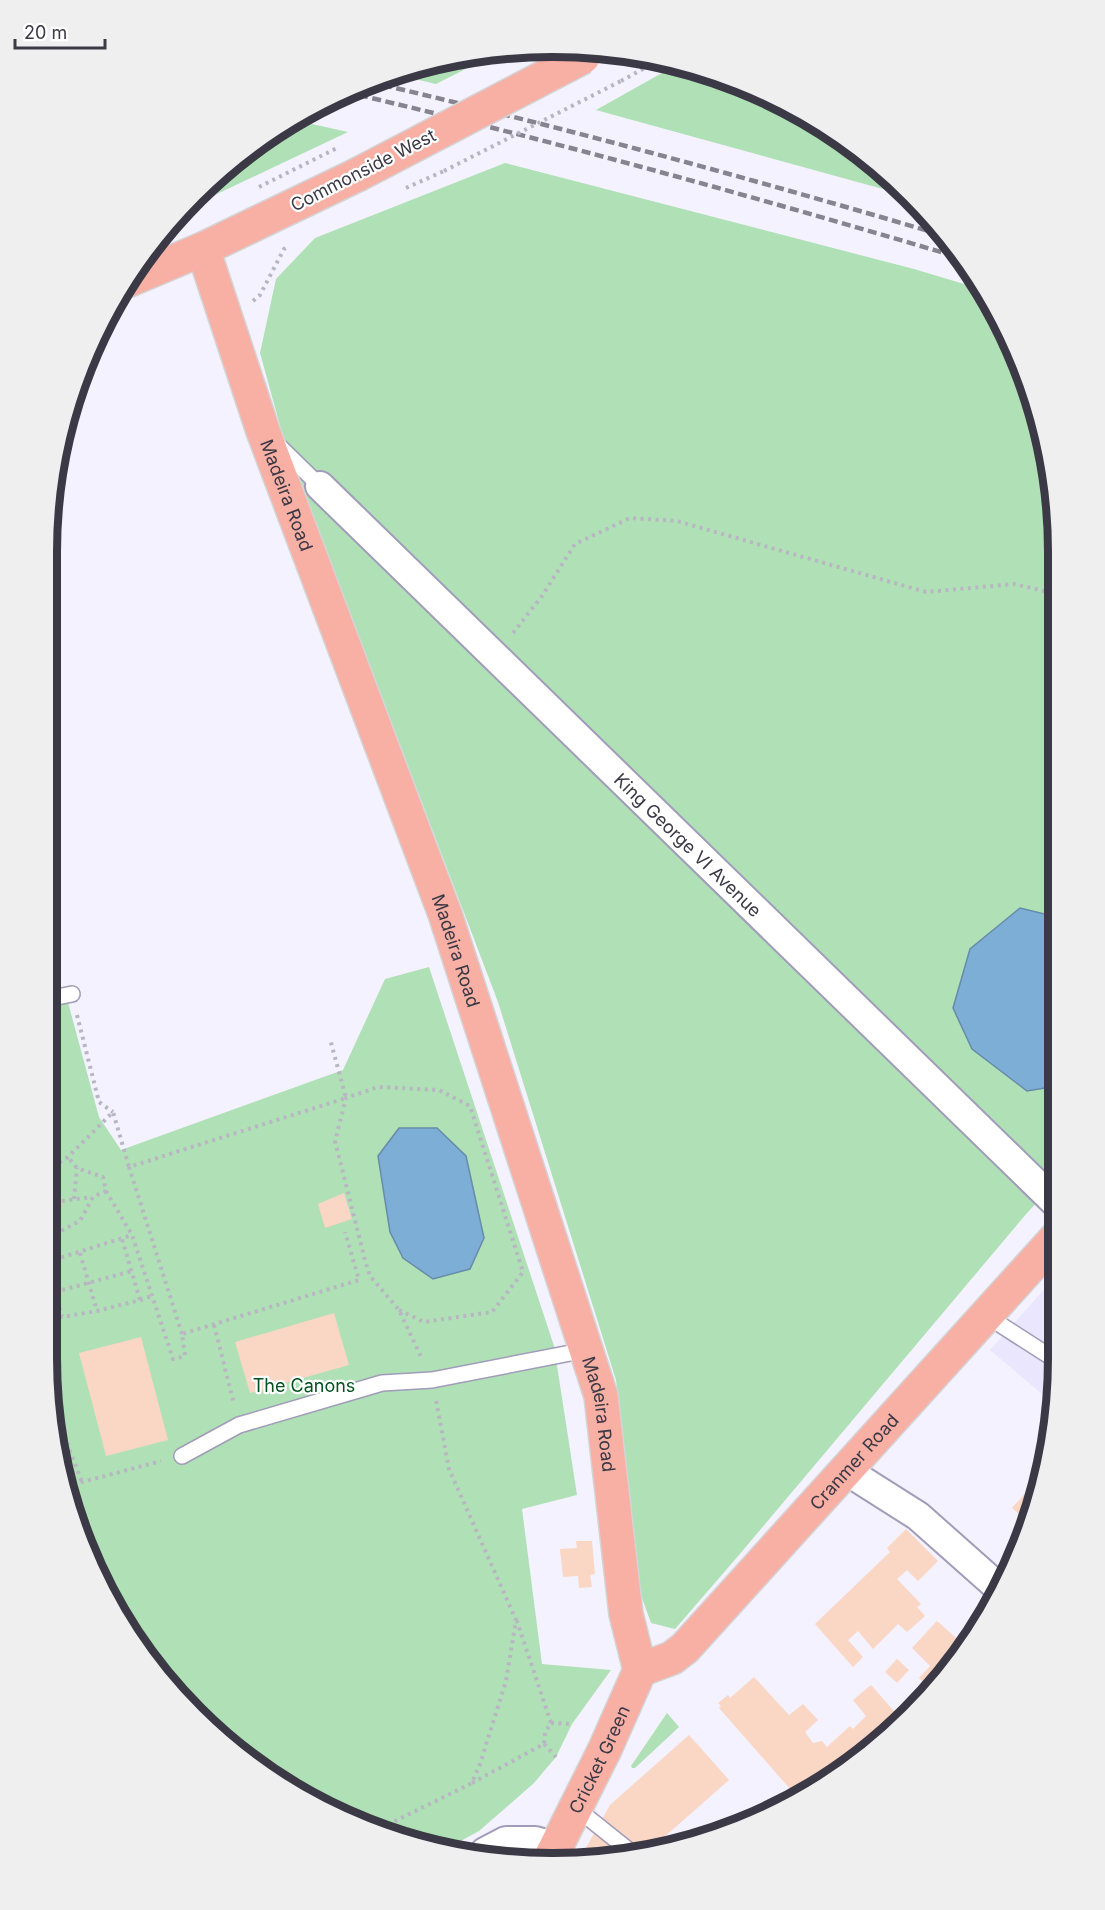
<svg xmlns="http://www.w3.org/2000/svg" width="1105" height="1910" viewBox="0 0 1105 1910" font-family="Inter,sans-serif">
<rect width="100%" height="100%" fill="#f3f2fe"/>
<polygon fill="#eae6fd" points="1057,1275 1057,1391 1055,1405 990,1350"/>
<g fill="#b0e0b6">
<polygon points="499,52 436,84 394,74 453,56"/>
<polygon points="678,64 746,85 833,132 912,197 596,110"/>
<path d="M294 120 348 132 181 211C207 180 258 139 294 120Z"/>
<polygon points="505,163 914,269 984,290 991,299 1032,390 1057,519 1057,1181 1027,1213 739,1555 675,1629 651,1623 638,1587 616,1380 498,1002 284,440 260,353 276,279 315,238"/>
<polygon points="429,967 554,1346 577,1495 522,1509 542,1664 611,1670 572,1724 556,1757 534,1783 479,1831 446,1849 421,1846 271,1778 151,1665 73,1520 47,1358 47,999 66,995 99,1117 121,1150 343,1070 385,979"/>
<polygon points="667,1713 679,1727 635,1768 632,1768 631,1766"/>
</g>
<g fill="#7caed6" stroke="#688baa" stroke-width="1.5">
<polygon points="1020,908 1057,917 1057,1086 1027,1091 972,1049 953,1008 970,949"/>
<polygon points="399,1128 437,1128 466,1156 484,1238 470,1269 433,1279 403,1258 390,1232 378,1156"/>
</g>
<g fill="#fad6c4">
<polygon points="344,1193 352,1219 325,1228 318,1204"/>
<polygon points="334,1313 349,1365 250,1393 235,1342"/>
<polygon points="141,1337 168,1440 106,1456 79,1353"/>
<polygon points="1040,1477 1032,1520 1030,1524 1012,1508"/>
<polygon points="906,1529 938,1561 918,1581 907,1570 897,1579 921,1604 917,1607 925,1616 907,1632 898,1624 873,1649 858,1631 848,1640 863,1657 853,1667 815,1624 890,1552 887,1548"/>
<polygon points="576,1541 592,1541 595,1574 590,1575 592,1587 579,1588 578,1576 563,1577 560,1549 577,1548"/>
<polygon points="937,1621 966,1647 929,1687 919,1678 930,1666 912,1648"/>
<polygon points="897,1659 909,1670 897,1683 885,1672"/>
<polygon points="754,1677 789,1715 803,1704 818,1720 805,1732 813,1743 822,1741 827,1747 850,1726 853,1729 866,1716 853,1700 871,1685 902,1720 886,1738 802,1790 797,1784 791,1790 719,1708 721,1706 718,1703 728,1695 730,1698"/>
<polygon points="689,1735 729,1780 654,1846 647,1848 644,1844 640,1850 585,1862 578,1862 610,1805"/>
</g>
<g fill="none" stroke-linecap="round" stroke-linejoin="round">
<defs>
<g id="service">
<polyline points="277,444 320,486"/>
<polyline points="47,999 72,994"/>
<polyline points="987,1316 1057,1361"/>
<polyline points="182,1456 239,1425 382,1383 432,1380 586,1350"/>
<polyline points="576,1808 631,1852"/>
</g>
<g id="minor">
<path id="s1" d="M320 486 1057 1204"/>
<polyline points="847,1471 918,1516 998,1587"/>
<polyline points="485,1852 506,1841 535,1841 556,1847"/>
</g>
<g id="primary">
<path id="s2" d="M203 249 263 431 445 914 601 1396 626 1614 640 1670"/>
<polyline points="127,281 203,249 357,175"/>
<path id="s3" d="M640 1670 672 1658 685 1648 1057 1237"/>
<path id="s4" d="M550 1859 605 1749 640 1670"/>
</g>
</defs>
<use href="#service" stroke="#a19cb9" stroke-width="18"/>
<use href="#minor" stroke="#a19cb9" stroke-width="32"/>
<use href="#primary" stroke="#d4d3d6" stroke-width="36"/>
<g stroke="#b8b6c2" stroke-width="4" stroke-dasharray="3 4.5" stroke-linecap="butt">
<polyline points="621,81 661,59"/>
<polyline points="406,188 444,171"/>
<polyline points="253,301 260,295 284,249 289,246"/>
<polyline points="513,633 542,596 575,544 630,518 677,521 926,592 1014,584 1057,594"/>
<polyline points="77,1015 99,1102 113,1112"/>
<polyline points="47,1171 68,1157 113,1112 129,1167"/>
<polyline points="106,1191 132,1235 173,1359 185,1356 182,1334 359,1280 345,1232"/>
<polyline points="74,1199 77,1168"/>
<polyline points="47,1203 92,1197"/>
<polyline points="47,1231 57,1233 80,1221 93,1197 106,1191 103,1177 77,1168 68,1157"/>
<polyline points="80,1253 97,1311"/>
<polyline points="47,1262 132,1235"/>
<polyline points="47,1272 55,1292 62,1317 97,1311 140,1300 122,1239"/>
<polyline points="55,1292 132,1271"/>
<polyline points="140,1300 152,1296"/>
<polyline points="399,1310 424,1322 492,1312 523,1272 470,1106 439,1090 378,1087 346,1098 335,1141 365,1260 370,1276 399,1310 422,1359"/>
<polyline points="214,1325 234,1404"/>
<polyline points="182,1334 129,1167 346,1098 330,1039"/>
<polyline points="56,1415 82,1482"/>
<polyline points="69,1492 82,1482 161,1461"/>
<polyline points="551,1723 572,1724"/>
<polyline points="544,1744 556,1757"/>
<polyline points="472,1783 544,1744 545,1732 551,1723 517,1621"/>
<polyline points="381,1828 472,1783 480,1764 506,1681 516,1620 449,1469 436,1400"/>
</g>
<use href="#service" stroke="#fff" stroke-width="15"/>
<use href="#minor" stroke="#fff" stroke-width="28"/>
<use href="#primary" stroke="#f8afa4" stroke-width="33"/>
<g stroke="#868490" stroke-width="4.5" stroke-dasharray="9 4.5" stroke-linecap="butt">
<path d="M370 82C562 127 753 179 942 235"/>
<path d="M346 92C551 140 755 197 958 257"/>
</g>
<defs>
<polyline id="primary-bridge" points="357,175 583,57"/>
</defs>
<use href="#primary-bridge" stroke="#d4d3d6" stroke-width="36" stroke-linecap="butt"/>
<g stroke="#b8b6c2" stroke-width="4" stroke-dasharray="3 4.5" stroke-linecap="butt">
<polyline points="444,171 621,81"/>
<polyline points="259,187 339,147"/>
</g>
<use href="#primary-bridge" stroke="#f8afa4" stroke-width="33"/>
</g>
<g text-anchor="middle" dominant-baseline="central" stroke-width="4.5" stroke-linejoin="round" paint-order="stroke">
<g font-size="18" fill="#3b3945" stroke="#fff">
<text transform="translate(363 170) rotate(-27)">Commonside West</text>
<text stroke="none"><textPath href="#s2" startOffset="260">Madeira Road</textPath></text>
<text stroke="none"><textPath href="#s1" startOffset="514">King George VI Avenue</textPath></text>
<text stroke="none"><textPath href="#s2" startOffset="746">Madeira Road</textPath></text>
<text stroke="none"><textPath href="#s2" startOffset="1232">Madeira Road</textPath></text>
<text stroke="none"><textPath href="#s3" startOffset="302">Cranmer Road</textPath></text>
<text stroke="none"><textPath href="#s4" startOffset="111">Cricket Green</textPath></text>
</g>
<g font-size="18" fill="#02521d" stroke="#fff">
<text x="304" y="1385">The Canons</text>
</g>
</g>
<path d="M0 0H1105V1910H0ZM552 57H553A495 495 0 0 1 1048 552V1358A495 495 0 0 1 553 1853H552A495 495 0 0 1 57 1358V552A495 495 0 0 1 552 57Z" fill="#efeff0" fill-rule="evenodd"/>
<path fill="none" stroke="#3b3945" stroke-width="8" d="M552 57H553A495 495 0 0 1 1048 552V1358A495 495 0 0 1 553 1853H552A495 495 0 0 1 57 1358V552A495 495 0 0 1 552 57Z"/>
<path d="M15 39v9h90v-9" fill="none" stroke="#3b3945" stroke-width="3"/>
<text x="24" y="39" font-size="18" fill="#3b3945" stroke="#ffffff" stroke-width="4.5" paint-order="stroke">20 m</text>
</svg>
